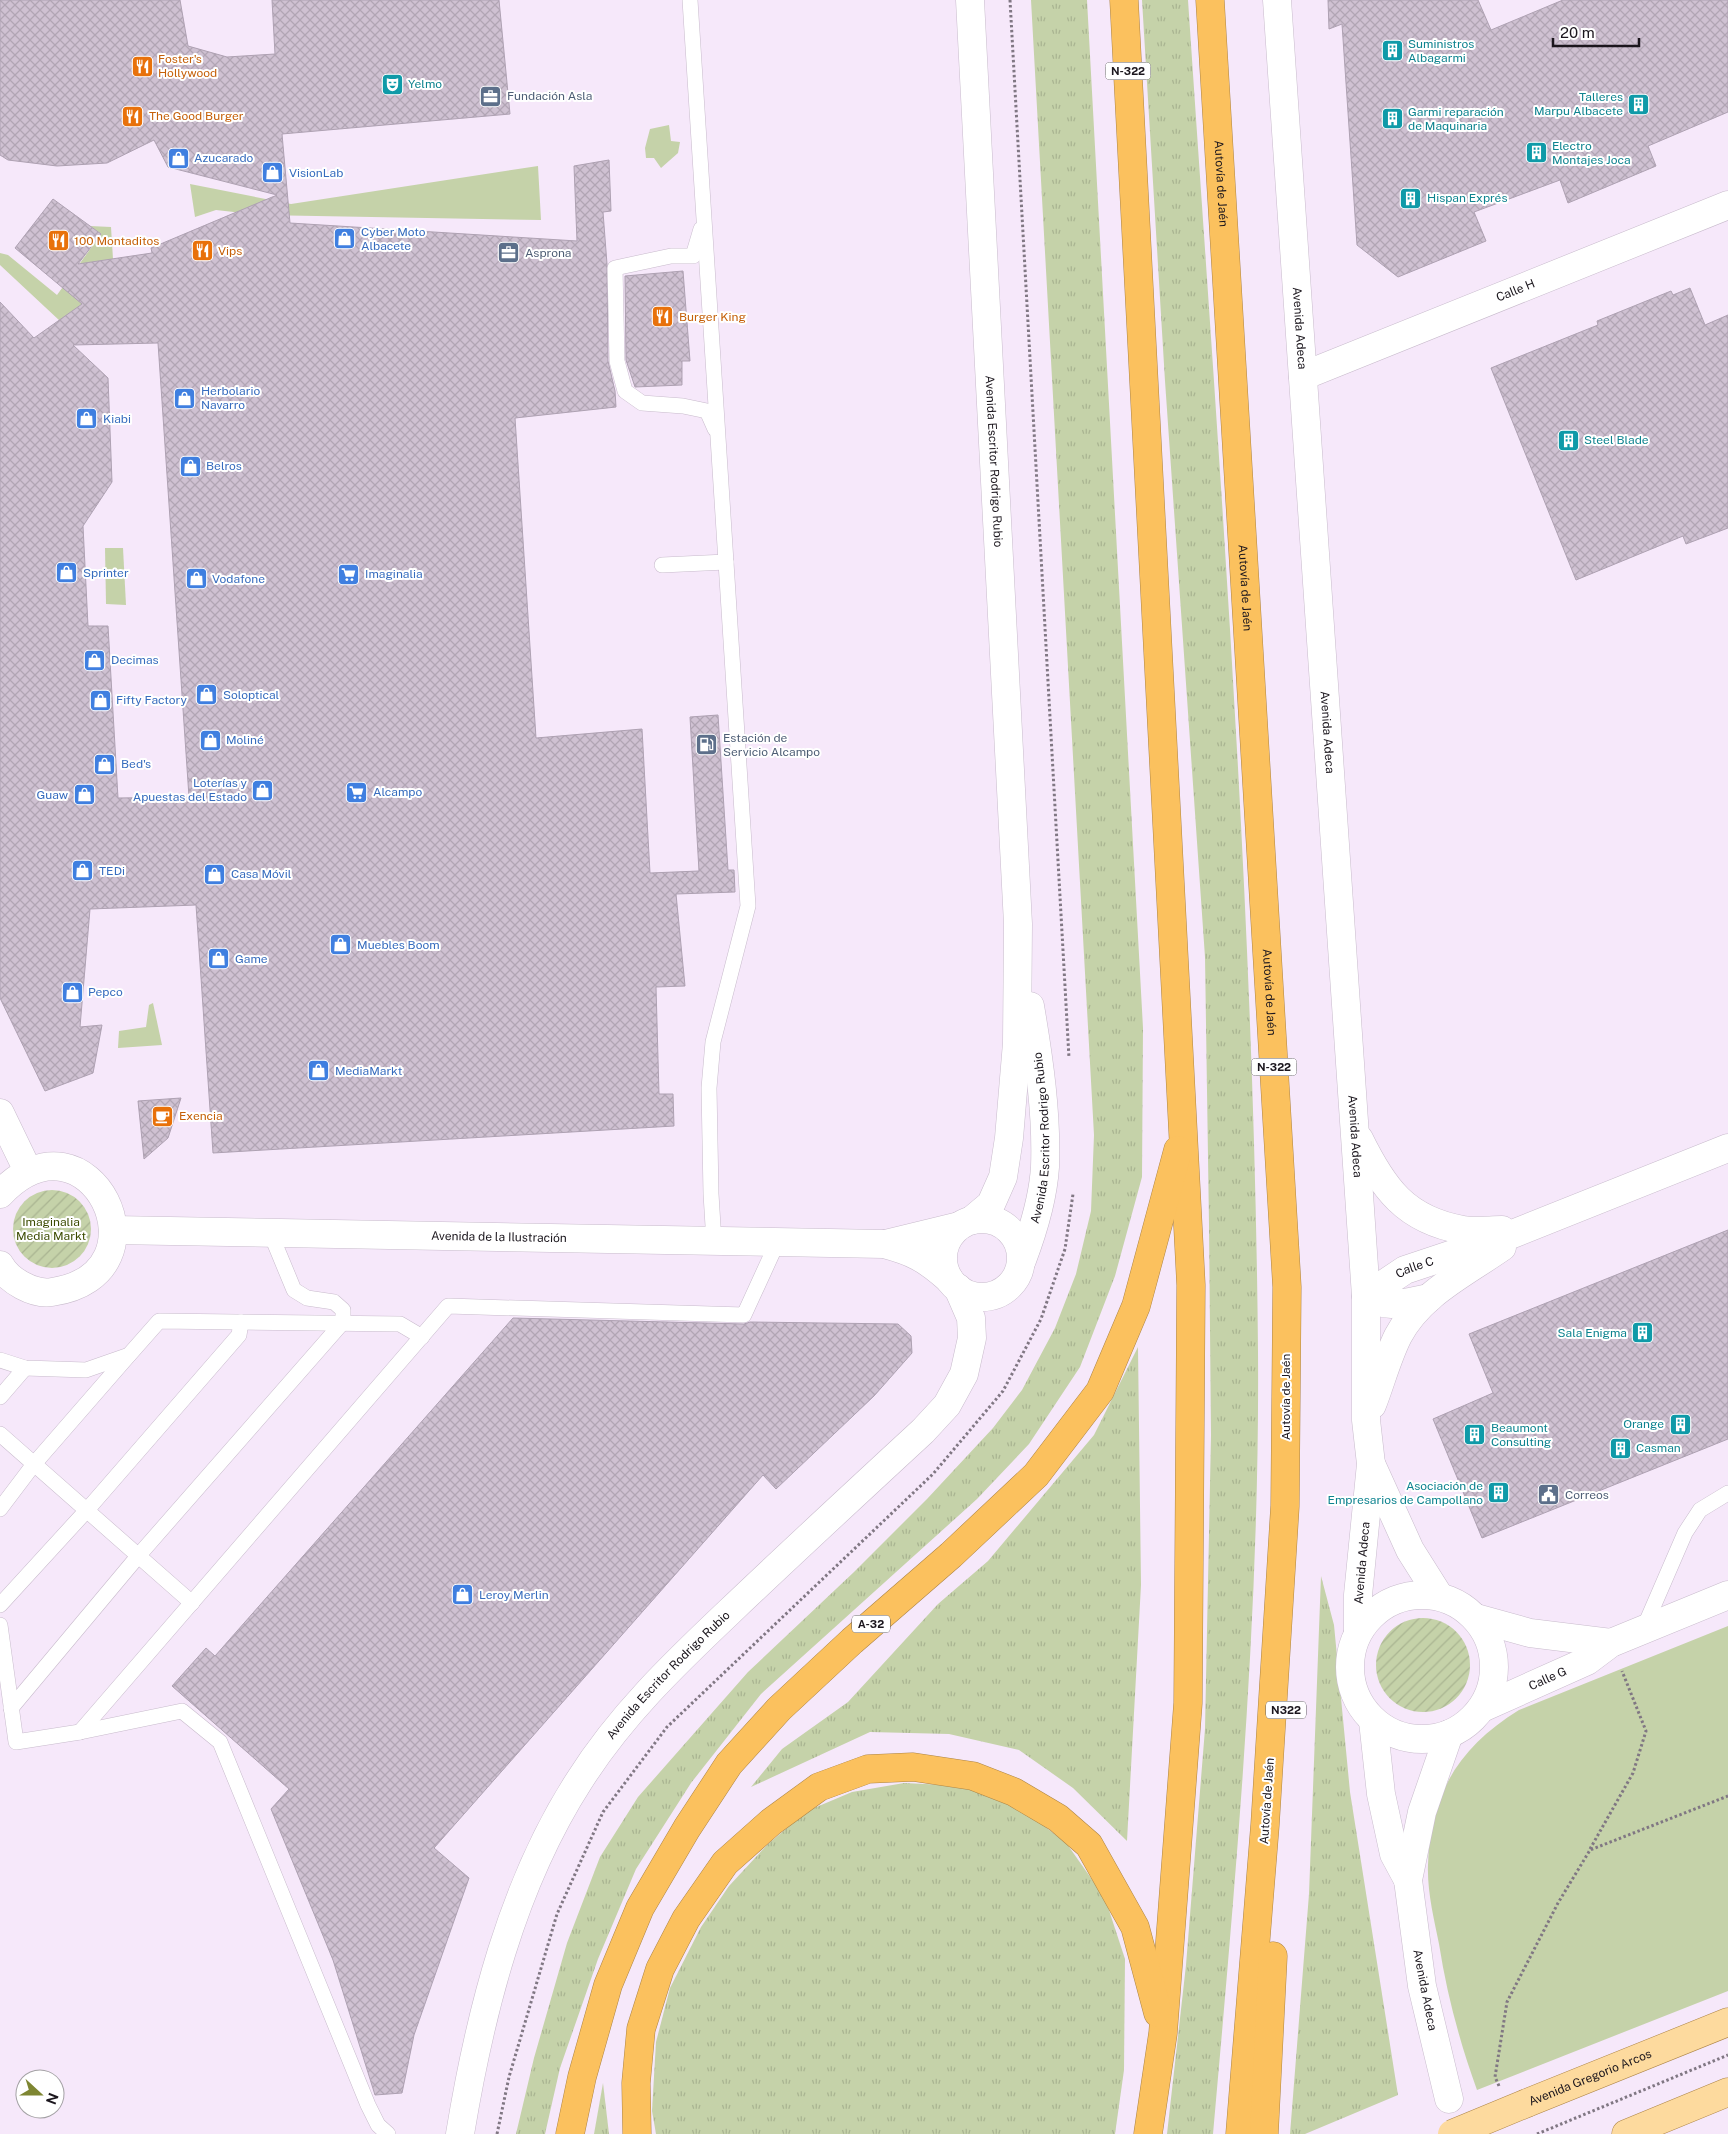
<svg xmlns="http://www.w3.org/2000/svg" width="1728" height="2134" viewBox="0 0 1728 2134" font-family="'Public Sans',sans-serif">
<defs>
<pattern id="grass-tufts" width="24" height="20" patternUnits="userSpaceOnUse" patternTransform="scale(1.25)"><rect width="24" height="20" fill="#c5d2a9"/><path d="M3 7l-1-3M5 7V3M7 7l1-3M15 17l-1-3M17 17v-4M19 17l1-3" fill="none" stroke="#a9b491"/></pattern>
<pattern id="garden-furrows" width="10" height="10" patternUnits="userSpaceOnUse" patternTransform="scale(1.25)"><rect width="10" height="10" fill="#c5d2a9"/><path d="M-1 1l2-2M0 10L10 0M9 11l2-2" fill="none" stroke="#a9b491"/></pattern>
<pattern id="building-cross-hatch" width="8" height="8" patternUnits="userSpaceOnUse" patternTransform="scale(1.25)"><rect width="8" height="8" fill="#cfc1d2"/><path d="M0 0l8 8M0 8l8-8" fill="none" stroke="#b1a5b4"/></pattern>
</defs>
<rect width="100%" height="100%" fill="#f6e8fa"/>
<g fill="url(#grass-tufts)">
<polygon points="1031,0 1087,0 1143,1028 1142,1177 1115,1276 1080,1367 1029,1444 977,1499 761,1694 691,1783 636,1869 598,1959 560,2068 545,2134 516,2134 534,2058 567,1943 600,1857 638,1797 748,1672 854,1572 927,1499 993,1428 1022,1390 1055,1328 1076,1274 1091,1211 1094,1135"/>
<path d="M1142 0H1188C1218 450 1254 900 1258 1351 1260 1613 1236 1874 1213 2134H1167L1186 1965 1205 1729 1211 1435 1209 1224 1205 957 1165 381Z"/>
<polygon points="1138,1347 1141,1585 1127,1841 1073,1788 1019,1750 949,1734 870,1732 751,1787 782,1749 848,1702 938,1604 988,1561 1094,1435"/>
<polygon points="1321,1576 1334,1625 1350,1792 1398,2095 1305,2134 1290,2134 1309,1894"/>
<polygon points="904,1783 966,1786 1024,1810 1067,1844 1105,1898 1125,1959 1124,2070 1115,2134 656,2134 652,2111 656,2042 670,1988 701,1927 729,1886 767,1845 807,1811 852,1792"/>
<polygon points="603,2083 609,2134 594,2134"/>
</g>
<g fill="#c5d2a9">
<polygon points="669,125 671,141 680,142 678,153 661,168 654,158 646,158 645,148 650,129"/>
<polygon points="538,166 541,220 261,215 216,210 195,217 190,184 291,204"/>
<polygon points="90,226 111,227 113,259 84,264 89,318 75,335 0,265 0,253 8,255 57,295 101,234"/>
<polygon points="105,548 123,548 126,605 106,604"/>
<polygon points="153,1003 162,1045 118,1048 119,1031 146,1027 149,1005"/>
<path d="M1728 1626V1991L1477 2090C1460 2043 1447 1995 1439 1944 1434 1919 1427 1891 1428 1865 1430 1794 1459 1747 1519 1710Z"/>
</g>
<g fill="url(#garden-furrows)">
<circle cx="52" cy="1229" r="39"/>
<circle cx="1423" cy="1665" r="47"/>
</g>
<g fill="url(#building-cross-hatch)" stroke="#aea1b2" fill-rule="evenodd">
<path d="M0 0H180L188 46 227 57 275 54 272 0H499L510 114 282 134 290 223 577 241 574 166 609 160 611 211 603 212 607 264 608 361 615 391 616 407 515 418 536 738 642 729 650 873 699 871 690 717 718 715 728 870H734L735 892 676 894 685 986 656 987 659 1094H673L674 1126 213 1153 196 905 90 909 80 1027 102 1025 93 1073 45 1091 0 998V302L34 338 82 304 15 248 53 199 101 234 78 264 152 253 151 248 277 195 168 167 154 140 107 163 57 166 8 160 0 155ZM158 343 189 797 118 798 108 626H88L83 526 112 482 108 378 73 345Z"/>
<polygon points="1328,0 1478,0 1491,30 1563,0 1728,0 1728,112 1648,146 1656,166 1568,203 1560,180 1474,212 1486,241 1398,277 1357,245 1342,24 1329,29"/>
<polygon points="683,271 690,361 682,361 682,385 635,387 626,360 625,276"/>
<polygon points="1690,288 1705,325 1728,315 1728,528 1686,544 1683,536 1576,580 1491,368 1598,325 1597,321 1671,291 1673,295"/>
<polygon points="181,1098 168,1138 144,1159 138,1101"/>
<polygon points="1728,1230 1728,1439 1482,1538 1433,1419 1493,1393 1469,1334"/>
<polygon points="513,1318 744,1324 750,1322 898,1324 911,1336 912,1353 874,1396 776,1489 763,1475 434,1848 469,1878 414,2035 402,2093 375,2095 333,1960 271,1809 289,1789 172,1686 206,1648 215,1656"/>
</g>
<g fill="none" stroke-linecap="round" stroke-linejoin="round">
<defs>
<g id="service">
<polyline points="690,0 748,906 713,1042 709,1088 711,1194 714,1242"/>
<polyline points="701,229 693,256 671,256 615,268 617,361 625,391 642,403 683,406 707,411 715,429"/>
<polyline points="662,565 726,562"/>
<polyline points="0,1360 25,1368 86,1370 129,1355 159,1321 400,1324 422,1337"/>
<polyline points="0,1397 25,1368"/>
<polyline points="0,1434 192,1603"/>
<polyline points="0,1509 34,1464 128,1356"/>
<polyline points="0,1605 87,1510 239,1335 241,1322"/>
<polyline points="0,1625 16,1742 80,1732 182,1711 220,1742 368,2105 378,2125 388,2134"/>
<polyline points="1643,1630 1685,1533 1700,1510 1728,1493"/>
<polyline points="11,1708 139,1555 343,1322 343,1310 334,1302 307,1298 294,1290 270,1232"/>
<polyline points="80,1732 448,1306 744,1315 777,1243"/>
</g>
<g id="minor">
<path id="s1" d="M1277 0 1366 1296V1420L1371 1464 1358 1595V1632"/>
<path id="s2" d="M1303 376 1728 205"/>
<path d="M1359 1139C1383 1188 1405 1220 1463 1230 1476 1232 1490 1230 1502 1230"/>
<path id="s3" d="M1429 1298C1406 1302 1387 1310 1366 1296L1405 1270 1510 1235 1728 1148"/>
<path d="M1372 1405C1381 1382 1387 1358 1398 1336 1420 1294 1465 1273 1502 1247"/>
<polyline points="1372,1466 1410,1550 1439,1596"/>
<circle cx="1422" cy="1667" r="72"/>
<polyline points="1476,1618 1530,1633 1611,1643"/>
<path id="s4" d="M1482 1708 1587 1661 1611 1643 1728 1595"/>
<polyline points="1373,1721 1381,1794 1394,1854 1408,1880"/>
<polyline points="1449,2099 1422,1986 1408,1880 1422,1812 1449,1734"/>
<path id="s5" d="M460 2134C480 2013 512 1885 579 1781 620 1716 673 1665 729 1612 793 1551 858 1491 923 1431L947 1405 964 1374 972 1338 971 1318 958 1288"/>
</g>
<g id="tertiary">
<path id="s6" d="M970 0 1018 924 1017 1043 1009 1138 1003 1177 991 1204 972 1220"/>
<polyline points="0,1113 28,1171"/>
<path d="M0 1194C89 1100 174 1274 52 1292 34 1295 9 1281 0 1265"/>
<circle cx="982" cy="1258" r="39"/>
<path id="s7" d="M113 1230 884 1244C914 1252 925 1258 949 1279"/>
<polyline points="885,1244 959,1226"/>
<path id="s8" d="M1022 1260C1033 1231 1043 1199 1045 1167 1047 1114 1039 1059 1030 1006"/>
</g>
<g id="primary">
<path id="s9" d="M1527 2103 1728 2022"/>
<polyline points="1626,2134 1728,2092"/>
</g>
<g id="motorway">
<polyline points="1124,0 1191,1285 1188,1703 1163,2033 1148,2134"/>
<path id="s10" d="M1210 0 1287 1287 1285 1506 1265 1825 1240 2134"/>
<polyline points="570,2134 582,2077 608,1985 640,1908 687,1828 729,1764 779,1709 852,1641 951,1555 1036,1475 1100,1391 1136,1306 1178,1150"/>
<polyline points="637,2134 636,2083 641,2029 660,1969 686,1919 725,1863 771,1822 819,1787 868,1769 913,1767 973,1776 1014,1792 1058,1818 1089,1845 1135,1927 1158,2013"/>
<polyline points="1264,2134 1273,1956"/>
</g>
</defs>
<use href="#service" stroke="#c8bbcc" stroke-width="16"/>
<use href="#minor" stroke="#c8bbcc" stroke-width="29"/>
<use href="#tertiary" stroke="#c8bbcc" stroke-width="29"/>
<use href="#primary" stroke="#ad8547" stroke-width="29"/>
<use href="#motorway" stroke="#ad8547" stroke-width="29"/>
<g stroke="#807783" stroke-width="3" stroke-dasharray="2.5 2.5" stroke-linecap="butt">
<polyline points="1010,0 1069,1058"/>
<polyline points="1590,1849 1633,1773 1646,1731 1622,1671"/>
<polyline points="1499,2086 1495,2077 1507,2002 1558,1903 1590,1850 1728,1796"/>
<polyline points="497,2134 509,2077 557,1914 603,1812 667,1727 933,1474 1003,1391 1041,1319 1065,1249 1073,1194"/>
<polyline points="1537,2134 1728,2055"/>
</g>
<use href="#service" stroke="#fff" stroke-width="15"/>
<use href="#minor" stroke="#fff" stroke-width="28"/>
<use href="#tertiary" stroke="#fff" stroke-width="28"/>
<use href="#primary" stroke="#fdda9e" stroke-width="28"/>
<use href="#motorway" stroke="#fbc15e" stroke-width="28"/>
<defs>
<polyline id="primary-bridge" points="1452,2134 1527,2103"/>
</defs>
<use href="#primary-bridge" stroke="#ad8547" stroke-width="29" stroke-linecap="butt"/>
<use href="#primary-bridge" stroke="#fdda9e" stroke-width="28"/>
</g>
<defs>
<symbol id="building-square" viewBox="-11 -11 22 22"><rect x="-9" y="-9" width="18" height="18" rx="4" fill="#0f9aa8" stroke="#fff"/><path d="M-4-6H4V6H1V3H-1V6H-4ZM-2.5-4.3h1.7v1.8h-1.7ZM.8-4.3h1.7v1.8H.8ZM-2.5-1h1.7V.8h-1.7ZM.8-1h1.7V.8H.8Z" fill="#fff"/></symbol>
<symbol id="restaurant-square" viewBox="-11 -11 22 22"><rect x="-9" y="-9" width="18" height="18" rx="4" fill="#e8710a" stroke="#fff"/><path d="M-5-6h1v4h1v-4h1v4h1v-4h1v5L-1.5 .5V6h-2V.5L-5-1ZM5-6V6H3V1.5H1.5Q1.5-4 5-6Z" fill="#fff"/></symbol>
<symbol id="theatre-square" viewBox="-11 -11 22 22"><rect x="-9" y="-9" width="18" height="18" rx="4" fill="#0f9aa8" stroke="#fff"/><path d="M-5-5.5Q0-4 5-5.5V0Q5 5 0 6Q-5 5-5 0ZM-3.3-2.5H-1v1.5H-3.3ZM1-2.5H3.3v1.5H1ZM-2.8 1Q0 5.5 2.8 1Z" fill="#fff"/></symbol>
<symbol id="office-square" viewBox="-11 -11 22 22"><rect x="-9" y="-9" width="18" height="18" rx="4" fill="#5c6f8a" stroke="#fff"/><path d="M-6-3h4V-5.5h4V-3h4V5H-6ZM-1-4.5V-3h2v-1.5ZM-6 0V1H6V0Z" fill="#fff"/></symbol>
<symbol id="shop-square" viewBox="-11 -11 22 22"><rect x="-9" y="-9" width="18" height="18" rx="4" fill="#3f7fe0" stroke="#fff"/><path d="M-5-2.5h2.3a2.7 3.5 0 0 1 5.4 0H5L5.5 6h-11ZM-1.5-2.5h3a1.5 2.3 0 0 0-3 0Z" fill="#fff"/></symbol>
<symbol id="supermarket-square" viewBox="-11 -11 22 22"><rect x="-9" y="-9" width="18" height="18" rx="4" fill="#3f7fe0" stroke="#fff"/><path d="M-6-5.5h2.5l.6 2H6L4.5 2H-2.5L-4.4-4H-6ZM-1.5 3.2a1.3 1.3 0 1 0 .1 0ZM3 3.2a1.3 1.3 0 1 0 .1 0Z" fill="#fff"/></symbol>
<symbol id="fuel-square" viewBox="-11 -11 22 22"><rect x="-9" y="-9" width="18" height="18" rx="4" fill="#5c6f8a" stroke="#fff"/><path d="M-5.5-6h7V0h2V4h1.3V-2.5L3-4.5l.8-.8L6-3V5H2.5V1h-1V6h-7ZM-4.2-4.7v3.2H.2V-4.7Z" fill="#fff"/></symbol>
<symbol id="cafe-square" viewBox="-11 -11 22 22"><rect x="-9" y="-9" width="18" height="18" rx="4" fill="#e8710a" stroke="#fff"/><path d="M-5.5-4.5H6V0H3Q3 3.5 0 3.5H-2.5Q-5.5 3.5-5.5 0ZM3-3.2v2h1.7v-2ZM-6 4.5H4V6H-6Z" fill="#fff"/></symbol>
<symbol id="civic-square" viewBox="-11 -11 22 22"><rect x="-9" y="-9" width="18" height="18" rx="4" fill="#5c6f8a" stroke="#fff"/><path d="M-.6-6.5H3V-4.5H.6V-3L4-1V1h2V6H-6V1h2V-1L-.6-3ZM-1.2 2.5V6h2.4V2.5Z" fill="#fff"/></symbol>
</defs>
<g fill-rule="evenodd">
<use href="#building-square" x="1380" y="38" width="25" height="25"/>
<use href="#restaurant-square" x="130" y="54" width="25" height="25"/>
<use href="#theatre-square" x="380" y="72" width="25" height="25"/>
<use href="#office-square" x="478" y="84" width="25" height="25"/>
<use href="#building-square" x="1626" y="92" width="25" height="25"/>
<use href="#restaurant-square" x="120" y="104" width="25" height="25"/>
<use href="#building-square" x="1380" y="106" width="25" height="25"/>
<use href="#building-square" x="1524" y="140" width="25" height="25"/>
<use href="#shop-square" x="166" y="146" width="25" height="25"/>
<use href="#shop-square" x="260" y="160" width="25" height="25"/>
<use href="#building-square" x="1398" y="186" width="25" height="25"/>
<use href="#shop-square" x="332" y="226" width="25" height="25"/>
<use href="#restaurant-square" x="46" y="228" width="25" height="25"/>
<use href="#restaurant-square" x="190" y="238" width="25" height="25"/>
<use href="#office-square" x="496" y="240" width="25" height="25"/>
<use href="#restaurant-square" x="650" y="304" width="25" height="25"/>
<use href="#shop-square" x="172" y="386" width="25" height="25"/>
<use href="#shop-square" x="74" y="406" width="25" height="25"/>
<use href="#building-square" x="1556" y="428" width="25" height="25"/>
<use href="#shop-square" x="178" y="454" width="25" height="25"/>
<use href="#shop-square" x="54" y="560" width="25" height="25"/>
<use href="#supermarket-square" x="336" y="562" width="25" height="25"/>
<use href="#shop-square" x="184" y="566" width="25" height="25"/>
<use href="#shop-square" x="82" y="648" width="25" height="25"/>
<use href="#shop-square" x="194" y="682" width="25" height="25"/>
<use href="#shop-square" x="88" y="688" width="25" height="25"/>
<use href="#shop-square" x="198" y="728" width="25" height="25"/>
<use href="#fuel-square" x="694" y="732" width="25" height="25"/>
<use href="#shop-square" x="92" y="752" width="25" height="25"/>
<use href="#shop-square" x="250" y="778" width="25" height="25"/>
<use href="#supermarket-square" x="344" y="780" width="25" height="25"/>
<use href="#shop-square" x="72" y="782" width="25" height="25"/>
<use href="#shop-square" x="70" y="858" width="25" height="25"/>
<use href="#shop-square" x="202" y="862" width="25" height="25"/>
<use href="#shop-square" x="328" y="932" width="25" height="25"/>
<use href="#shop-square" x="206" y="946" width="25" height="25"/>
<use href="#shop-square" x="60" y="980" width="25" height="25"/>
<use href="#shop-square" x="306" y="1058" width="25" height="25"/>
<use href="#cafe-square" x="150" y="1104" width="25" height="25"/>
<use href="#building-square" x="1630" y="1320" width="25" height="25"/>
<use href="#building-square" x="1668" y="1412" width="25" height="25"/>
<use href="#building-square" x="1462" y="1422" width="25" height="25"/>
<use href="#building-square" x="1608" y="1436" width="25" height="25"/>
<use href="#building-square" x="1486" y="1480" width="25" height="25"/>
<use href="#civic-square" x="1536" y="1482" width="25" height="25"/>
<use href="#shop-square" x="450" y="1582" width="25" height="25"/>
</g>
<g text-anchor="middle" dominant-baseline="central" stroke-width="4" stroke-linejoin="round" paint-order="stroke">
<g fill="#fff" stroke="#5f5c61" stroke-width="1">
<rect x="1105.5" y="62.5" width="45" height="17" rx="4"/>
<rect x="1251.5" y="1058.5" width="45" height="17" rx="4"/>
<rect x="852" y="1615.5" width="38" height="17" rx="4"/>
<rect x="1266" y="1701.5" width="40" height="17" rx="4"/>
</g>
<g font-size="11" font-weight="bold" fill="#1b161d">
<text x="1128" y="71">N-322</text>
<text x="1274" y="1067">N-322</text>
<text x="871" y="1624">A-32</text>
<text x="1286" y="1710">N322</text>
</g>
<g font-size="12" fill="#0d838f" stroke="#fff" text-anchor="start">
<text x="1408" y="44">Suministros<tspan x="1408" dy="14">Albagarmi</tspan></text>
<text x="408" y="84">Yelmo</text>
<text x="1623" y="97" text-anchor="end">Talleres<tspan x="1623" dy="14">Marpu Albacete</tspan></text>
<text x="1408" y="112">Garmi reparación<tspan x="1408" dy="14">de Maquinaria</tspan></text>
<text x="1552" y="146">Electro<tspan x="1552" dy="14">Montajes Joca</tspan></text>
<text x="1427" y="198">Hispan Exprés</text>
<text x="1584" y="440">Steel Blade</text>
<text x="1627" y="1333" text-anchor="end">Sala Enigma</text>
<text x="1664" y="1424" text-anchor="end">Orange</text>
<text x="1491" y="1428">Beaumont<tspan x="1491" dy="14">Consulting</tspan></text>
<text x="1636" y="1448">Casman</text>
<text x="1483" y="1486" text-anchor="end">Asociación de<tspan x="1483" dy="14">Empresarios de Campollano</tspan></text>
</g>
<g font-size="12" fill="#c56008" stroke="#fff" text-anchor="start">
<text x="158" y="59">Foster's<tspan x="158" dy="14">Hollywood</tspan></text>
<text x="149" y="116">The Good Burger</text>
<text x="74" y="241">100 Montaditos</text>
<text x="218" y="251">Vips</text>
<text x="679" y="317">Burger King</text>
<text x="179" y="1116">Exencia</text>
</g>
<g font-size="12" fill="#4e5e75" stroke="#fff" text-anchor="start">
<text x="507" y="96">Fundación Asla</text>
<text x="525" y="253">Asprona</text>
<text x="723" y="738">Estación de<tspan x="723" dy="14">Servicio Alcampo</tspan></text>
<text x="1565" y="1495">Correos</text>
</g>
<g font-size="12" fill="#366cbe" stroke="#fff" text-anchor="start">
<text x="194" y="158">Azucarado</text>
<text x="289" y="173">VisionLab</text>
<text x="361" y="232">Cyber Moto<tspan x="361" dy="14">Albacete</tspan></text>
<text x="201" y="391">Herbolario<tspan x="201" dy="14">Navarro</tspan></text>
<text x="103" y="419">Kiabi</text>
<text x="206" y="466">Belros</text>
<text x="83" y="573">Sprinter</text>
<text x="365" y="574">Imaginalia</text>
<text x="212" y="579">Vodafone</text>
<text x="111" y="660">Decimas</text>
<text x="223" y="695">Soloptical</text>
<text x="116" y="700">Fifty Factory</text>
<text x="226" y="740">Moliné</text>
<text x="121" y="764">Bed's</text>
<text x="247" y="783" text-anchor="end">Loterías y<tspan x="247" dy="14">Apuestas del Estado</tspan></text>
<text x="373" y="792">Alcampo</text>
<text x="68" y="795" text-anchor="end">Guaw</text>
<text x="99" y="871">TEDi</text>
<text x="231" y="874">Casa Móvil</text>
<text x="357" y="945">Muebles Boom</text>
<text x="235" y="959">Game</text>
<text x="88" y="992">Pepco</text>
<text x="335" y="1071">MediaMarkt</text>
<text x="479" y="1595">Leroy Merlin</text>
</g>
<g font-size="12" fill="#1b161d" stroke="#fff">
<text stroke="none"><textPath href="#s10" startOffset="184">Autovía de Jaén</textPath></text>
<text stroke="none"><textPath href="#s2" startOffset="229">Calle H</textPath></text>
<text stroke="none"><textPath href="#s1" startOffset="329">Avenida Adeca</textPath></text>
<text stroke="none"><textPath href="#s6" startOffset="462">Avenida Escritor Rodrigo Rubio</textPath></text>
<text stroke="none"><textPath href="#s10" startOffset="589">Autovía de Jaén</textPath></text>
<text stroke="none"><textPath href="#s1" startOffset="734">Avenida Adeca</textPath></text>
<text stroke="none"><textPath href="#s10" startOffset="994">Autovía de Jaén</textPath></text>
<text stroke="none"><textPath href="#s1" startOffset="1139">Avenida Adeca</textPath></text>
<text stroke="none"><textPath href="#s8" startOffset="125">Avenida Escritor Rodrigo Rubio</textPath></text>
<text stroke="none"><textPath href="#s7" startOffset="386">Avenida de la Ilustración</textPath></text>
<text stroke="none"><textPath href="#s3" startOffset="122">Calle C</textPath></text>
<text transform="translate(1286 1397) rotate(-90)">Autovía de Jaén</text>
<text transform="translate(1362 1563) rotate(-85)">Avenida Adeca</text>
<text stroke="none"><textPath href="#s5" startOffset="514">Avenida Escritor Rodrigo Rubio</textPath></text>
<text stroke="none"><textPath href="#s4" startOffset="72">Calle G</textPath></text>
<text transform="translate(1267 1801) rotate(-86)">Autovía de Jaén</text>
<text transform="translate(1425 1990) rotate(79)">Avenida Adeca</text>
<text stroke="none"><textPath href="#s9" startOffset="68">Avenida Gregorio Arcos</textPath></text>
</g>
<g font-size="12" fill="#3b4b00" stroke="#fff">
<text x="51" y="1222">Imaginalia<tspan x="51" dy="14">Media Markt</tspan></text>
</g>
</g>
<g transform="translate(40 2094) rotate(111)"><circle r="24" fill="#ffffff" stroke="#a4a2a5"/>
<path d="M0-4L9 19L0 12L-9 19Z" fill="#7e8632"/>
<text y="-8" font-size="14" font-weight="bold" text-anchor="middle" fill="#1b161d">N</text>
</g>
<path d="M1553 38v8h86v-8" fill="none" stroke="#1b161d" stroke-width="2.5"/>
<text x="1560" y="38" font-size="15" fill="#1b161d" stroke="#ffffff" stroke-width="4" paint-order="stroke">20 m</text>
</svg>
